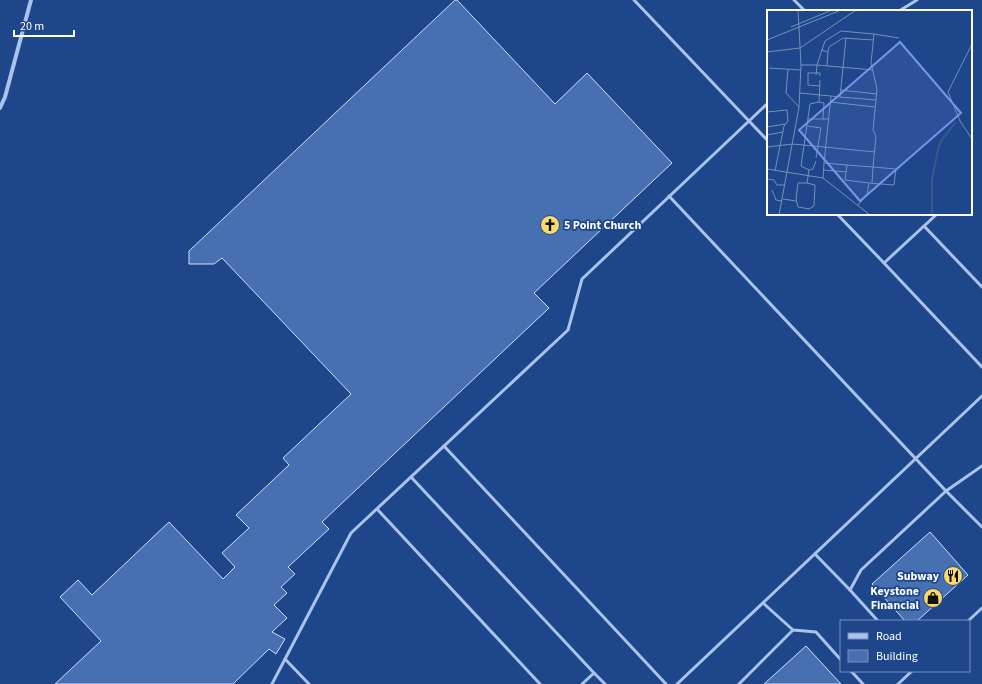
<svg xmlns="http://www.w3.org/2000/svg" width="982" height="684" viewBox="0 0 982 684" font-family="'Source Sans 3',sans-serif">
<rect width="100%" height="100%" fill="#1e468a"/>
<g fill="#4670b2" stroke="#cfdff9">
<polygon points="455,0 457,0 555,104 587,73 672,163 534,293 549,308 322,522 329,529 288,567 295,574 281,587 287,593 274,605 287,618 272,632 285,639 276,654 269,649 233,684 55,684 101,641 60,597 78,580 92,595 169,522 223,579 235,567 222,553 249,528 236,515 289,465 283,458 351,394 222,258 214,264 189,264 189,251"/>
<polygon points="930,532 968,575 917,621 905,621 872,584"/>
<polygon points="806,646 841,684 764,684"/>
</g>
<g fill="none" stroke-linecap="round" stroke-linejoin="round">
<g stroke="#aac3ec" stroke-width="3">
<polyline points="634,0 749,121 768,103"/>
<polyline points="794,0 805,11"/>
<polyline points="899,11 917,0"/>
<polyline points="669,196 946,491 982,527"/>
<polyline points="837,214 884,263"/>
<polyline points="937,214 884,263 982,367"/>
<polyline points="924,226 982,287"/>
<polyline points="444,446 666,684"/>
<polyline points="411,477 594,673"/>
<polyline points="377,509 540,684"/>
<polyline points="815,554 850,590"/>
<polyline points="763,603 793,630 816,632 841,660"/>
<polyline points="878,621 850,590 861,570 946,491 982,466"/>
<polyline points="968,621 982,608"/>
<polyline points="285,659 309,684"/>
<polyline points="851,671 863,684"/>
<polyline points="272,684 351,533 568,330 582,279 749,121 768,141"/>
<polyline points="582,684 594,673 605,684"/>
<polyline points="677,684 982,396"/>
<polyline points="739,684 793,630"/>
<polyline points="898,684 912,671"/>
</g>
<polyline stroke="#aac3ec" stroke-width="4" points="0,108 5,97 31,0"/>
</g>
<defs>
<symbol id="church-disc" viewBox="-11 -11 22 22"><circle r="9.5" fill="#fada69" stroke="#1e468a"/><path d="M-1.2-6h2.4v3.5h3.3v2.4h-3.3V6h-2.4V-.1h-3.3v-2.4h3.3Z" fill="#111"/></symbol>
<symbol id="restaurant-disc" viewBox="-11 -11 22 22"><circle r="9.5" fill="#fada69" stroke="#1e468a"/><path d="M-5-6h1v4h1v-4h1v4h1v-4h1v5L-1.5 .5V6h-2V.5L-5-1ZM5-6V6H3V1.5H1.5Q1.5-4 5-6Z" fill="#111"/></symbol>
<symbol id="shop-disc" viewBox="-11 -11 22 22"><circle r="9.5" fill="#fada69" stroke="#1e468a"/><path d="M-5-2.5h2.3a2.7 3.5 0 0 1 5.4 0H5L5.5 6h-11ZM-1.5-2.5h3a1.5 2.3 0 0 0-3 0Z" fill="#111"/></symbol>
</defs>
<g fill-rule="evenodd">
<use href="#church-disc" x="539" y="214" width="22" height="22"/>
<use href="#restaurant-disc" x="942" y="565" width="22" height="22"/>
<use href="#shop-disc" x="922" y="587" width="22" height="22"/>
</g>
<g text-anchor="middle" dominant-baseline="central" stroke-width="3.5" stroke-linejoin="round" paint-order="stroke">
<g font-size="12" font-weight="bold" fill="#fff" stroke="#1e468a" text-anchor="end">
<text x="564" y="225" text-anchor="start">5 Point Church</text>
<text x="939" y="576">Subway</text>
<text x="919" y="591">Keystone<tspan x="919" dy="14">Financial</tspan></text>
</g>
</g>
<g transform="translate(767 10)">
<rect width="205" height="205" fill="#1e468a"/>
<path fill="none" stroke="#3b588a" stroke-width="2" d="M165 205V170L171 139 174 131 189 112"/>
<path fill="none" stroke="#7890b9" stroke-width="1" d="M24 17 65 0M107 24 132 28M0 30 74 0M205 34 181 82 193 111 205 129M54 40 61 42 60 56M0 42 33 38 89 0M61 42 62 37 76 28 107 30M34 55H50L58 31 74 21 107 24 104 53 110 79 106 120 109 126 106 157 80 155M2 58 34 60M21 59 19 83 32 97M49 65 50 55 106 60M53 76 41 75V63H53V66M73 80 110 84M33 83 64 86 57 153M64 86 73 87 79 28M73 87 109 90M52 92 57 93 56 109M63 92 108 97M0 102 20 100 21 111 17 116 8 161M41 109H62M40 116 54 118 49 148M0 117 18 114M0 125 16 122M0 137 26 134 108 142M0 159 56 168 103 205M42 160 46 159 49 151M57 160 79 162M56 168 57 153 80 155 78 170 102 173 100 185 91 195M0 169 7 170 10 175H18M40 173H31L29 189 31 197 42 199 47 196 48 175 40 173 42 160 34 156 43 94 52 92 53 70M102 173 127 175 129 159 106 157 105 173M5 180 9 190 15 191M16 189 29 191M12 205 32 97 34 55 31 0"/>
<path fill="#7795e8" fill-opacity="0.15" stroke="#7795e8" stroke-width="2" d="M133 32 194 103 93 191 32 120Z"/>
<rect width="205" height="205" fill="none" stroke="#fff" stroke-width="2"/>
</g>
<rect x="840" y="620" width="130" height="52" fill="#1e468a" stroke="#7890b9"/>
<rect x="848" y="633" width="20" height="6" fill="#aac3ec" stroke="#7890b9"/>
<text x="876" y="640" font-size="12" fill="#ffffff">Road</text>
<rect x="848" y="650" width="20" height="12" fill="#4670b2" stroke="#7890b9"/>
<text x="876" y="660" font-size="12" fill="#ffffff">Building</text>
<path d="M14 30v6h60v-6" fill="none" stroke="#ffffff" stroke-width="2"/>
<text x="20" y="30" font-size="12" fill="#ffffff" stroke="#1e468a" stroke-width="3" paint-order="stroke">20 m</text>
</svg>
